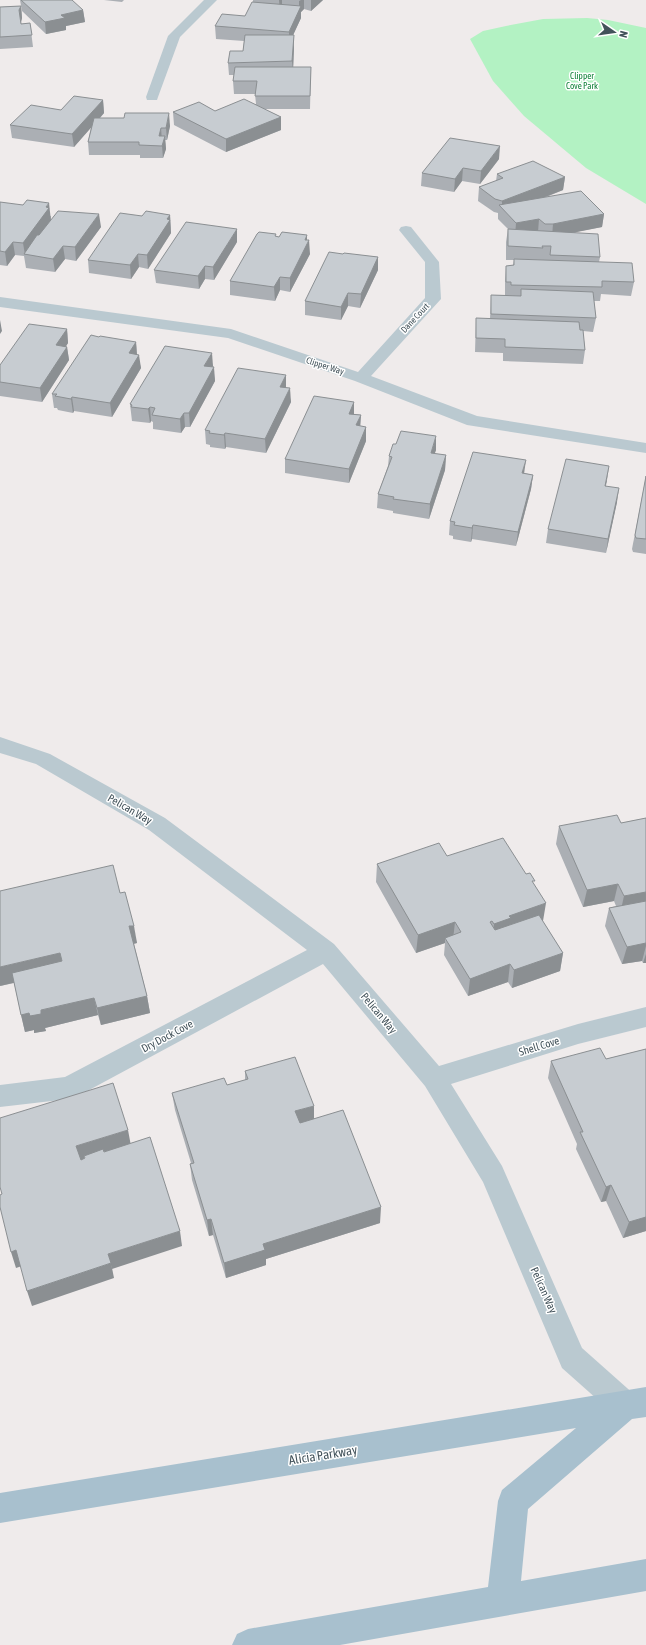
<svg xmlns="http://www.w3.org/2000/svg" width="646" height="1645" viewBox="0 0 646 1645" font-family="'Asap Condensed',sans-serif">
<rect width="100%" height="100%" fill="#efebeb"/>
<polygon fill="#b3f2c3" points="587,18 608,20 646,28 646,204 586,168 524,116 493,81 470,39 483,31 506,26 543,19"/>
<g fill="none" stroke-linecap="round" stroke-linejoin="round">
<g fill="#bac9d0" fill-rule="evenodd">
<polygon points="204,0 217,0 180,37 158,97 157,100 147,100 146,97 168,36"/>
<polygon points="406,226 411,227 439,262 441,299 371,376 477,416 646,443 646,453 467,425 355,381 228,338 0,307 0,297 231,329 358,372 425,298 425,262 399,230 401,227"/>
<polygon points="0,737 50,754 165,818 334,944 439,1066 578,1024 646,1007 646,1027 578,1044 451,1084 502,1166 582,1348 636,1396 641,1406 636,1416 626,1421 616,1416 562,1368 483,1182 425,1086 323,964 78,1096 69,1099 0,1107 0,1085 65,1077 307,950 149,830 36,764 0,753"/>
</g>
<polygon fill="#a8c0ce" fill-rule="evenodd" points="646,1387 646,1417 632,1419 528,1509 521,1581 646,1559 646,1591 340,1645 232,1645 237,1634 248,1629 488,1587 498,1501 502,1490 576,1428 0,1523 0,1493"/>
</g>
<g fill="#abafb4">
<polygon points="20,0 54,0 83,10 85,22 66,26 66,30 46,34 22,11"/>
<polygon points="104,0 124,0 122,2"/>
<polygon points="253,0 323,0 311,11 304,9 301,12 301,18 293,35 294,47 293,67 311,67 310,109 264,109 281,117 281,130 226,152 174,125 173,112 215,111 256,104 255,94 234,94 233,81 234,75 229,75 228,63 243,51 244,41 216,39 215,26 245,16 253,2"/>
<polygon points="21,6 22,18 21,22 21,24 30,23 33,47 0,49 0,7"/>
<polygon points="103,100 104,113 100,118 170,126 167,140 165,140 166,149 163,158 140,158 140,155 89,155 88,142 91,127 74,147 12,138 10,125 61,110"/>
<polygon points="499,159 480,184 462,181 454,192 421,186 422,173"/>
<polygon points="497,174 565,177 563,190 544,198 604,214 602,227 575,232 600,257 599,262 634,282 631,296 601,294 600,301 594,301 596,318 593,332 583,331 585,350 583,364 503,361 503,353 475,352 476,318 490,319 491,295 505,295 505,280 506,266 513,265 514,260 506,260 506,242 508,229 498,219 498,213 494,212 478,201 479,187 496,181"/>
<polygon points="0,202 51,216 51,220 101,227 76,261 65,259 55,272 26,268 24,256 15,255 7,266 0,265"/>
<polygon points="170,215 171,233 148,269 139,267 131,279 89,273 88,260 142,216"/>
<polygon points="276,236 310,254 290,292 280,290 275,301 230,295 230,281"/>
<polygon points="237,242 214,280 205,279 199,289 156,283 154,270"/>
<polygon points="343,254 378,257 378,270 360,308 348,306 341,320 305,315 305,301"/>
<polygon points="67,329 68,343 66,346 67,347 69,360 42,402 0,396 0,365"/>
<polygon points="136,342 137,354 141,368 112,417 74,411 73,413 58,410 57,408 54,408 52,394"/>
<polygon points="213,366 215,381 190,427 185,427 181,433 153,429 153,422 151,421 150,423 132,421 130,404"/>
<polygon points="286,375 286,388 291,402 266,453 226,447 225,449 210,447 210,445 206,444 205,430"/>
<polygon points="354,402 354,414 361,415 360,426 366,427 366,441 349,483 285,473 285,459"/>
<polygon points="436,450 434,454 446,455 445,470 429,519 393,513 393,511 377,508 378,494 388,466 389,456"/>
<polygon points="524,473 533,475 531,489 516,546 472,539 471,542 453,539 453,536 449,535 450,521"/>
<polygon points="646,476 646,554 633,552 632,549"/>
<polygon points="607,480 606,486 617,502 606,553 546,543 548,529"/>
<polygon points="646,818 646,963 643,963 642,961 622,964 605,926 609,908 616,906 614,901 583,907 556,844 559,826 621,823"/>
<polygon points="447,856 526,874 534,884 543,921 542,921 563,953 560,971 512,988 508,982 468,996 444,955 445,943 416,953 376,882 377,864"/>
<polygon points="120,893 137,943 134,944 147,996 150,1013 101,1025 98,1015 45,1028 46,1031 34,1033 34,1030 25,1032 14,983 0,986"/>
<polygon points="646,1049 646,1231 623,1238 606,1201 601,1202 576,1149 577,1144 548,1078 551,1061 606,1059"/>
<polygon points="245,1071 314,1119 380,1223 266,1259 266,1265 226,1278 213,1235 209,1236 192,1180 190,1164 191,1163 175,1110 172,1093 227,1085 245,1080"/>
</g>
<g fill="#8b8f92">
<polygon points="279,0 282,0 282,10 280,12"/>
<polygon points="301,0 304,0 304,9 301,12 301,18 289,44 289,32 299,9 299,1"/>
<polygon points="311,0 323,0 311,11"/>
<polygon points="21,6 22,18 21,22 23,36 19,10"/>
<polygon points="83,10 85,22 66,26 66,30 46,34 45,22 61,15"/>
<polygon points="294,35 294,47 293,73 292,61"/>
<polygon points="103,100 104,113 74,147 72,134"/>
<polygon points="169,113 170,126 167,140 166,128"/>
<polygon points="281,117 281,130 226,152 226,139"/>
<polygon points="161,128 162,141 159,136"/>
<polygon points="165,136 166,149 163,158 162,146"/>
<polygon points="500,146 499,159 480,184 481,171"/>
<polygon points="463,168 462,181 454,192 455,179"/>
<polygon points="565,177 563,190 506,212 502,208 502,201"/>
<polygon points="49,203 51,221 25,255 23,243"/>
<polygon points="99,214 101,227 76,261 75,247"/>
<polygon points="604,214 602,227 552,237 553,224"/>
<polygon points="170,215 171,233 148,269 147,255 167,219"/>
<polygon points="539,219 538,232 515,237 516,223"/>
<polygon points="237,229 237,242 214,280 213,267"/>
<polygon points="307,235 307,244 309,240 310,254 290,292 290,278"/>
<polygon points="13,242 15,255 7,266 5,252"/>
<polygon points="63,246 65,259 55,272 53,259"/>
<polygon points="138,254 139,267 131,279 130,265"/>
<polygon points="378,257 378,270 360,308 361,294"/>
<polygon points="205,266 205,279 199,289 198,276"/>
<polygon points="280,277 280,290 275,301 274,287"/>
<polygon points="348,293 348,306 341,320 341,307"/>
<polygon points="0,320 2,331 0,334"/>
<polygon points="67,329 68,343 58,359 56,345"/>
<polygon points="136,342 137,356 129,353"/>
<polygon points="67,347 69,360 42,402 40,388"/>
<polygon points="212,353 213,366 205,380 204,366"/>
<polygon points="139,355 141,368 112,417 110,403"/>
<polygon points="214,367 215,381 190,427 189,413"/>
<polygon points="286,375 286,389 280,387"/>
<polygon points="290,388 291,402 266,453 265,439"/>
<polygon points="72,397 74,411 73,413 71,399"/>
<polygon points="354,402 354,416 349,414"/>
<polygon points="150,407 151,421 150,423 148,409"/>
<polygon points="184,413 185,427 181,433 180,419"/>
<polygon points="361,415 360,429 356,425"/>
<polygon points="366,427 366,441 349,483 349,469"/>
<polygon points="225,433 226,447 225,449 224,435"/>
<polygon points="436,436 436,450 430,468 431,453"/>
<polygon points="446,455 445,470 429,519 430,504"/>
<polygon points="526,460 524,474 522,473"/>
<polygon points="609,466 607,480 602,500 605,486"/>
<polygon points="533,475 531,489 516,546 518,532"/>
<polygon points="619,488 617,502 606,553 608,539"/>
<polygon points="473,525 472,539 471,542 472,528"/>
<polygon points="618,884 614,901 583,907 587,890"/>
<polygon points="646,892 646,909 620,914 624,896"/>
<polygon points="546,903 543,921 508,933 492,942 494,924 509,916"/>
<polygon points="455,922 453,940 445,938 445,943 416,953 418,935"/>
<polygon points="129,926 134,926 137,943 132,944"/>
<polygon points="646,943 646,946 642,961 622,964 627,947"/>
<polygon points="60,953 64,971 0,986 0,967"/>
<polygon points="563,953 560,971 512,988 514,970"/>
<polygon points="646,954 646,963 643,963"/>
<polygon points="510,964 508,982 468,996 470,979"/>
<polygon points="147,996 150,1013 101,1025 97,1008"/>
<polygon points="94,998 98,1015 45,1028 46,1031 34,1033 34,1030 25,1032 21,1015"/>
<polygon points="314,1106 314,1122 296,1127 295,1111"/>
<polygon points="128,1130 131,1146 84,1156 85,1161 80,1163 76,1146"/>
<polygon points="611,1185 606,1201 601,1202 606,1187"/>
<polygon points="381,1207 380,1223 266,1259 266,1265 226,1278 224,1263 263,1244"/>
<polygon points="646,1217 646,1231 623,1238 629,1222"/>
<polygon points="211,1219 213,1235 209,1236 207,1220"/>
<polygon points="180,1231 182,1246 112,1269 108,1254"/>
<polygon points="16,1250 22,1266 16,1268 11,1252"/>
<polygon points="111,1263 114,1278 32,1306 27,1291"/>
</g>
<g fill="#c7ccd1" stroke="#8b8f92">
<polygon points="21,0 72,0 83,10 61,15 65,18 45,22"/>
<polygon points="252,2 301,6 289,32 215,26 222,14 245,16"/>
<polygon points="21,6 19,10 21,24 30,23 32,35 0,37 0,7"/>
<polygon points="245,35 294,35 292,61 228,63 230,51 243,51"/>
<polygon points="235,67 311,67 310,96 255,96 257,81 233,81"/>
<polygon points="74,96 103,100 72,134 10,125 31,105 61,110"/>
<polygon points="244,99 281,117 226,139 173,112 199,102 215,111"/>
<polygon points="125,113 169,113 166,128 161,128 159,136 165,136 162,146 139,145 139,142 88,142 94,118 124,118"/>
<polygon points="450,138 500,146 481,171 463,168 455,179 422,173"/>
<polygon points="533,161 565,177 502,201 495,199 479,187 503,178 497,174"/>
<polygon points="581,191 604,214 553,224 545,224 539,219 516,223 499,205"/>
<polygon points="27,200 49,203 46,207 49,208 23,243 13,242 5,252 0,251 0,202 23,205"/>
<polygon points="58,211 99,214 75,247 63,246 53,259 24,254 37,235 39,235"/>
<polygon points="146,211 170,215 167,219 170,220 147,255 138,254 130,265 88,260 120,213 142,216"/>
<polygon points="186,222 237,229 213,267 205,266 198,276 154,270"/>
<polygon points="508,229 598,234 600,257 550,255 551,246 542,246 543,248 508,246"/>
<polygon points="259,232 276,234 275,236 279,237 282,232 307,235 305,240 309,240 290,278 280,277 274,287 230,281 257,234"/>
<polygon points="329,252 343,254 344,253 378,257 361,294 348,293 341,307 305,301"/>
<polygon points="514,259 632,263 634,282 602,281 602,287 511,285 511,282 506,282 506,266 514,265"/>
<polygon points="521,289 593,292 596,318 491,314 491,295 521,296"/>
<polygon points="476,318 579,322 580,330 583,330 585,350 505,347 505,339 476,338"/>
<polygon points="29,324 67,329 56,345 67,347 40,388 0,382 0,365"/>
<polygon points="91,335 99,337 100,336 136,342 129,353 139,355 110,403 72,397 71,399 55,396 57,394 52,394"/>
<polygon points="165,346 212,353 204,366 214,367 189,413 184,413 180,419 152,415 155,408 150,407 148,409 131,407 132,405 130,404"/>
<polygon points="238,368 286,375 280,387 290,388 265,439 225,433 224,435 209,433 210,431 205,430"/>
<polygon points="314,396 354,402 349,414 361,415 356,425 366,427 349,469 285,459"/>
<polygon points="401,431 436,436 431,453 446,455 430,504 393,499 394,497 378,494 392,457 389,456 393,444 396,444"/>
<polygon points="473,452 526,460 522,473 533,475 518,532 473,525 472,528 454,525 455,522 450,521"/>
<polygon points="566,459 609,466 605,486 619,488 608,539 548,529"/>
<polygon points="646,476 646,539 636,538 635,535"/>
<polygon points="617,815 621,823 646,818 646,892 624,896 618,884 587,890 559,826"/>
<polygon points="503,838 526,874 530,873 535,881 532,881 546,903 509,916 511,918 494,924 492,921 490,922 495,930 539,915 563,953 514,970 510,964 470,979 445,938 461,932 455,922 418,935 377,864 439,843 447,856"/>
<polygon points="113,865 120,893 125,892 134,926 129,926 147,996 97,1008 94,998 41,1010 41,1014 30,1016 29,1013 21,1015 12,973 62,961 60,953 0,967 0,891"/>
<polygon points="646,901 646,943 627,947 609,908"/>
<polygon points="600,1048 606,1059 646,1049 646,1217 629,1222 611,1185 606,1187 580,1132 583,1132 551,1061"/>
<polygon points="295,1057 314,1106 295,1111 300,1123 343,1110 381,1207 263,1244 265,1250 224,1263 211,1219 207,1220 190,1164 194,1163 172,1093 224,1078 227,1085 248,1079 245,1071"/>
<polygon points="113,1083 128,1130 76,1146 81,1160 85,1158 84,1156 103,1149 104,1152 150,1137 180,1231 108,1254 111,1263 27,1291 16,1250 11,1252 0,1207 0,1195 2,1194 0,1187 0,1118"/>
</g>
<g text-anchor="middle" dominant-baseline="central" stroke-width="3" stroke-linejoin="round" paint-order="stroke">
<g font-size="9" fill="#0e8037" stroke="#fff">
<text x="582" y="76">Clipper<tspan x="582" dy="10">Cove Park</tspan></text>
</g>
<g font-size="9" fill="#42525a" stroke="#fff">
<text transform="translate(415 318) rotate(-47)">Dane Court</text>
<text transform="translate(325 366) rotate(18)">Clipper Way</text>
</g>
<g font-size="11" fill="#42525a" stroke="#fff">
<text transform="translate(130 809) rotate(30)">Pelican Way</text>
<text transform="translate(379 1013) rotate(50)">Pelican Way</text>
<text transform="translate(167 1036) rotate(-28)">Dry Dock Cove</text>
<text transform="translate(539 1046) rotate(-17)">Shell Cove</text>
<text transform="translate(544 1290) rotate(66)">Pelican Way</text>
</g>
<g font-size="13" fill="#42525a" stroke="#fff">
<text transform="translate(323 1455) rotate(-9)">Alicia Parkway</text>
</g>
</g>
<g transform="translate(614 32) rotate(103)" stroke="#ffffff" stroke-width="3" paint-order="stroke">
<path d="M0-3L7 15L0 10L-7 15Z" fill="#42525a"/>
<text y="-6" font-size="11" font-weight="bold" text-anchor="middle" fill="#42525a">N</text>
</g>
</svg>
